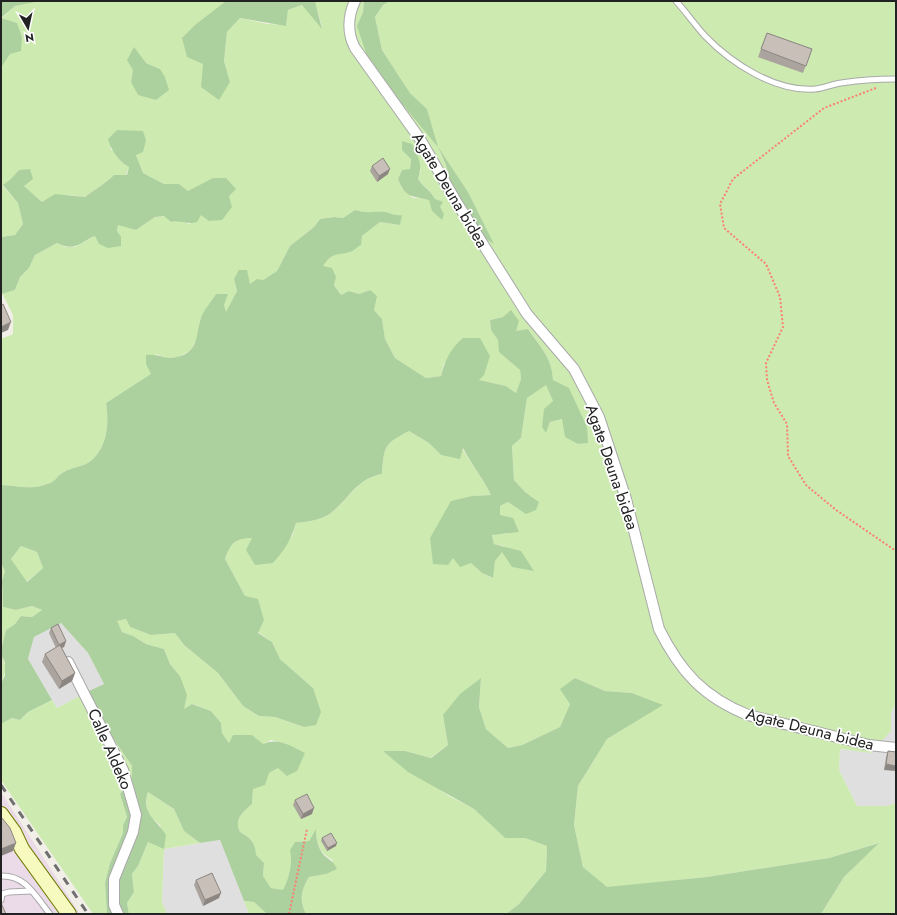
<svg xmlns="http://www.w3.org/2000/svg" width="897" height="915" viewBox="0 0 897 915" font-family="Jost,sans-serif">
<rect width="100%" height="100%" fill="#f2efe9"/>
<g fill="#e0dfdf">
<polygon points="61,623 88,653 104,684 57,708 28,660 34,637"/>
<polygon points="896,703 896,803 887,806 857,806 839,770 840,749 871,753 891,731 891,713"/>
<polygon points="220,840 249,914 167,914 162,903 164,849"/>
</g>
<polygon fill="#ebdbe8" points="1,792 80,914 1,914"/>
<g fill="#cdebb0" fill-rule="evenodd">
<path d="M32 1H226L214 12 203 64 230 82 224 61 227 32 240 18 267 24 286 25 288 10 303 5 322 27 315 1H364L363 12 357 26 437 146 427 109 410 93 382 50 375 17 383 5 390 1H896V703L891 713V731L871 753 840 749 839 770 857 806H887L896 803V914H821L844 877 878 843 829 858 707 877 607 888 583 867 574 825 578 786 607 739 662 705 632 693 605 691 575 678 570 704 560 727 522 745 508 748 486 729 479 707 481 679 443 715 448 745 430 758 405 751H383L449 796 474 809 505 838H525L547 846 546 871 519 904 506 914H306C299 900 301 889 309 877L326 874 333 860C320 854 316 843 316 830L309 841 295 842 291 850C293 863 289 879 284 891L271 888 263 876 264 863 255 855C255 842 251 838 240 832 234 819 242 813 252 804L253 789 269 773 278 768 287 744 271 740 263 744 229 743 222 733 221 723 211 711 193 704 184 709 180 676 170 664 164 649 146 644 133 636 122 632 116 621 126 619 130 627 151 635 175 633 184 645 218 673 243 706 259 716 275 717 304 727 313 688 280 659 272 642 258 632 245 596 225 559 229 547 241 538 292 537 296 523C307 522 321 520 331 513 350 499 356 479 382 474 384 446 384 444 409 431L429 443 441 455 462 448C471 464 483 478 491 495L472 496 453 558 471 563 482 573 492 578 495 561 504 546 494 544 492 534H507L499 515 500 506 508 502H539L525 492 514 480 512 446 521 438 527 398 546 384 553 401 546 433 550 422 563 419 578 444 588 443 569 389 553 380C552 357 540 347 528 329L516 331 503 317 490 320 491 330 499 340 500 352 520 370 521 379 516 393 506 386 478 380 444 363 441 376 426 378 395 358 385 339 382 319 374 310 370 290 359 294 349 291 341 295 322 266C330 254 337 253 351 252L362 236 380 222 400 225 401 215C395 216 391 213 385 212 373 212 368 214 355 210L343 218 334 217 320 219 314 227 290 246 277 271 263 280 250 284 248 278 234 279 237 291 226 313 224 305 216 294 200 320 199 335 191 350 178 357 167 358 156 354 146 364 152 374 106 403C109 422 108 446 92 460 84 467 72 467 64 472 59 474 56 480 52 482 33 491 20 486 1 485V339L13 334V315L2 293 15 290 20 277 29 268 35 255 57 243 65 247H75L95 236 117 231 118 224 136 230 155 217 165 216 171 222 179 221 190 224 188 191 179 184H164L143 173 136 155 143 131H132L110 148C117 155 120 162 129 167L126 175H114C105 184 95 189 85 197L70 195 42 202 24 186 19 170 11 180 3 186 18 203 23 224 15 235 1 237V66L10 54 17 23 1 19 15 6ZM146 63 160 69 131 82 133 70ZM439 150 468 192 493 243 481 235 469 213 451 186 446 165ZM411 159 421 170 418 179C424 187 431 190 435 199L413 198 402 188 398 179 402 170H410Z"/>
<polygon points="21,546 37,552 43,568 26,582 11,559"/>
<polygon points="1,563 5,571 2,581 3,607 16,610 32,606 42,610 32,617 21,616 15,624 6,630 1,650"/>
<path d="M1 655C7 664 6 674 1 683Z"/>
<polygon points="89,691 108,731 132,766 132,779 120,794 127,817 123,825 123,833 110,863 105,883 107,914 93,914 1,780 1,724 12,718 20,720 28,712 52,700 57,708"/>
<path d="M148 792 174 809 184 831 200 843 164 849 162 902 167 914H129L127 903 134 892 132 874 138 866 148 842 161 826C148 815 144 809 148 792Z"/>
<polygon points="244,901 254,902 267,914 249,914"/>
</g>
<g fill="#add19e" fill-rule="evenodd">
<polygon points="1,1 40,1 15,6 1,18 17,23 22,37 21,51 10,54 2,66"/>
<polygon points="226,1 315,1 322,29 302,5 288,10 286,26 240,18 227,32 224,61 230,82 219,100 201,87 203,64 187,57 182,38 195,25"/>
<polygon points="364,1 390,1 383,5 375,17 382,50 410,93 427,109 438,147 468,192 494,244 481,236 469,213 451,186 446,165 438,147 383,81 368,59 357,26 363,12"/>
<polygon points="134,47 146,63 160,69 165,77 169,90 156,100 138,95 131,82 133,70 127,60"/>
<path d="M117 130 143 131 146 140 143 152 136 155 143 173 164 184H179L188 191 213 178H226L236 189 229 196 232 207 222 220 209 221 201 215 197 222C188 225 181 220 171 222L164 216 155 217 136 230 118 225 117 231 121 237V246L108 248 99 244 95 236C79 243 75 252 57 243L35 255 29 268 20 277 15 290 1 294V237L15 235 23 224 18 203 3 185 11 179 19 170 30 169 33 179 24 186 42 202 55 194 85 197C95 189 105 184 114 175H127L129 167C119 162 111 150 108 139Z"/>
<path d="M402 141 412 144C419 157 423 165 418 179 424 188 430 189 435 199L443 202 440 207 444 214 442 220 432 211 429 200C411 195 406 199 398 179L402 170 410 169 411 159 402 150Z"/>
<path d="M355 210C368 214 373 211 385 212 391 213 395 216 402 215L400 225 380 222 362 236 361 245C357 247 354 251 350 252 336 256 332 252 323 266L332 268 336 277 334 285 341 295 349 291 359 294 370 290 377 296 374 310 382 319 385 339 395 358 426 378 441 376C445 360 451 348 463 338H480L490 356 484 375 479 380 506 386 516 393 521 379 520 370 499 352 498 340 491 330 490 320 503 317 511 310 519 321 516 331 528 329C540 347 552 357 553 380L569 388 587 427 588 443 578 444 565 437 562 419 550 422 546 433 542 427 544 409 553 401 546 385 527 398 521 438 512 446 514 480 525 492 539 502 536 510 526 514 508 502 500 506V515L513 518 519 532 492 535 494 544 521 551 534 571 512 567 502 552 495 561 493 578 482 573 471 563 460 567 453 558 448 565 433 564 430 538 451 501 472 496 491 495C483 478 471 464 463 448L460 459 441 455 429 443 409 431C384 444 384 446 382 474 356 479 350 498 331 513 321 520 307 522 296 523 291 540 284 551 273 563L255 565 246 550 252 538C235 538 230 544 225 559L245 596 258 599 264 620 258 633 272 642 280 659 313 688 321 712 316 725 304 727 275 717 259 716 243 706 218 673 184 645 175 633 151 635 130 627 126 619 117 621 122 632 133 636 146 644 164 649 170 664 180 676 187 695 184 709 192 704 211 711 221 723 222 733 229 743 233 735H252L263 744C278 737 291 746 305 753L297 771 287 776 278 768 269 773 265 785 253 789 252 804C242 813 234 819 240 832 251 838 255 842 256 855L264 863 263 876 271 888 283 890C289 879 293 863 290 850L295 842 309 841 316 829C316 839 318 850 326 857 331 861 333 861 337 869L326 874 309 877C301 890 299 900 306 914H267L254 902 244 901 220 840 200 843 184 831 174 809 148 792C141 814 156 819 166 835L164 849 148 842 138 866 132 874 134 892 127 903 129 914H107L105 883 110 863 123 833V825L127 817 120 794 132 779V766L108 731 89 691 104 684 88 653 61 623 34 637 28 659 52 700 28 712 20 720 12 718 1 724V683L5 676V662L1 655V650L6 630 15 624 21 616 32 617 42 610 32 606 16 610 3 607 2 581 5 571 1 563V485C20 486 33 491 52 482 56 480 59 474 64 472 72 467 84 467 92 460 108 446 109 422 106 403L151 374 146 364V355C160 353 164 360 177 357 198 352 196 337 200 321 202 312 211 302 216 294H228L224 305 226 312 237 291 234 279 239 270H247L250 284 257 279 263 280 277 271 290 246 314 227 320 219 334 217 343 218ZM21 546 37 552 43 568 27 582 11 559Z"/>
<polygon points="481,678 479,707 486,729 508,748 522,745 560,727 570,704 560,689 575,678 605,691 632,693 663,705 607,739 578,786 574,825 583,867 607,887 707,877 829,858 879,843 844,877 821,914 506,914 519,904 546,871 547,846 525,838 505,838 474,809 408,772 383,751 405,751 431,758 448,745 443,715 460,694"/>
</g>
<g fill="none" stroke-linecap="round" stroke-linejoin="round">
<defs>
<g id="lane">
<path d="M676 1C686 12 695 25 705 36 731 63 775 92 815 89 824 88 833 84 841 83 860 80 877 79 896 79"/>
<path d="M1 876C26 875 35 896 50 914"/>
<polyline points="1,900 2,894 9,892 31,891"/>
</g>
<g id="street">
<path d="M355 1C348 16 347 33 355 48L420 139 457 203 527 314 574 369 599 417 626 499 659 629C680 671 703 697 748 715L869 745 896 748"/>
<polyline points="68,662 123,770 136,815 133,832 114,879 114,905 118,914"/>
</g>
<polyline id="secondary" points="1,814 14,832 22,849 69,914"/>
</defs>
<use href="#lane" stroke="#a9a9a9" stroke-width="7"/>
<use href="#street" stroke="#a9a9a9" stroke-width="12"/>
<use href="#secondary" stroke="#707d05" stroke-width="16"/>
<g stroke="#fa8072" stroke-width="2" stroke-dasharray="2 2" stroke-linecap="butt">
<polyline points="876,88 824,108 733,179 720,204 724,228 766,264 780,297 783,327 766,363 767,380 774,403 787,424 788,456 806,485 836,510 896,551"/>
<polyline points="289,914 307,829"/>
</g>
<use href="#lane" stroke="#fff" stroke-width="5"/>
<use href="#street" stroke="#fff" stroke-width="10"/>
<use href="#secondary" stroke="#f7fabf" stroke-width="14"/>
<polyline stroke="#707070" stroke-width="3" stroke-dasharray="8 8" stroke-linecap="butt" points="1,785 88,914"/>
</g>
<g fill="#aba49e">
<polygon points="767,33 812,49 803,73 758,57"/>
<polygon points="372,166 388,174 377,182 370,171"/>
<polygon points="51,628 66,641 64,647 61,648 75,673 72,681 59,689 42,662 45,654 56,648 49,633"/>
<polygon points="888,751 896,752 884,770 886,757"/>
<polygon points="295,800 312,814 301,819 293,805"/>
<polygon points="322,838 336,846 327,851 321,841"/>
<polygon points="196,880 219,898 203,906 194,885"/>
</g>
<g fill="#8b8681">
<polygon points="390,169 388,174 377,182 379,176"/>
<polygon points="11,322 8,330 1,333 1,327"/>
<polygon points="66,641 64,647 57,650 59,645"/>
<polygon points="75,673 72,681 59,689 62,681"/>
<polygon points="886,764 896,766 896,771 884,770"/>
<polygon points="314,808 312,814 301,819 303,814"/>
<polygon points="16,843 13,851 1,856 1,849"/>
<polygon points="337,843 336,846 327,851 328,848"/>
<polygon points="221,893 219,898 203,906 205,900"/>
</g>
<g fill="#c7bfb8" stroke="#8b8681">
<polygon points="767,33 812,49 806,66 761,49"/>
<polygon points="383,158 390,169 379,176 372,166"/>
<polygon points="3,304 11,322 1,327 1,305"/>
<polygon points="58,624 66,641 59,645 51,628"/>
<polygon points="60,645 75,673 62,681 45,654"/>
<polygon points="888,751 896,752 896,766 886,764"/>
<polygon points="307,794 314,808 303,814 295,800"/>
<polygon points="2,818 10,828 16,843 1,849 1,819"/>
<polygon points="331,833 337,843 328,848 322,838"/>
<polygon points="212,873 221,893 205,900 196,880"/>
<polygon points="1,903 6,914 1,914"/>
</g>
<g text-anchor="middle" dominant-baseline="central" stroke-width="3.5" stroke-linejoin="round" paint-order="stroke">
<g font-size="16" fill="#222" stroke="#fff">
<text transform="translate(450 190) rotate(59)">Agate Deuna bidea</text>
<text transform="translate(612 467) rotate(71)">Agate Deuna bidea</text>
<text transform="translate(810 729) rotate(14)">Agate Deuna bidea</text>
<text transform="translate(110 749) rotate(66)">Calle Aldeko</text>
</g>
</g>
<rect width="897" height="915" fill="none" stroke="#222222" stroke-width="4"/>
<g transform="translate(28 28) rotate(171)" stroke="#ffffff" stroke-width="3" paint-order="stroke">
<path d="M0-3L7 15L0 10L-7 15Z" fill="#222222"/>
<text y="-6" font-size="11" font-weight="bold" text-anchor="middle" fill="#222222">N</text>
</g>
</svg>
